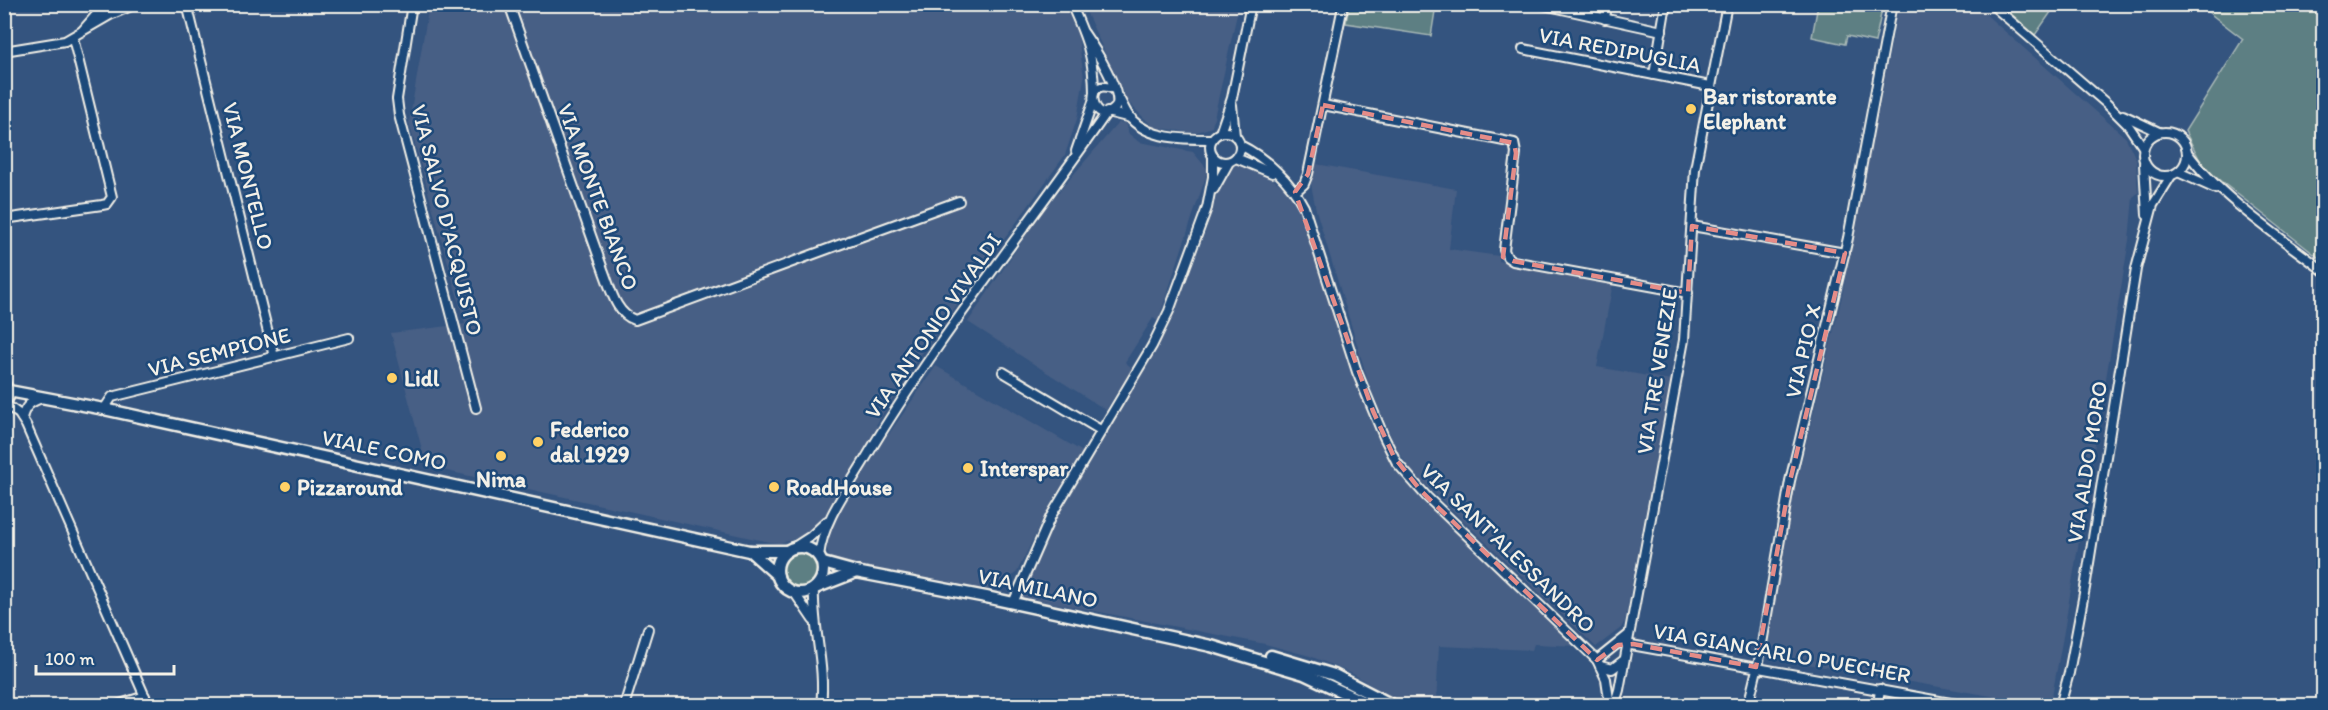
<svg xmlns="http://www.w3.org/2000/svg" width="2328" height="710" viewBox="0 0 2328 710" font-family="Itim,sans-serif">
<rect width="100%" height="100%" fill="#34547f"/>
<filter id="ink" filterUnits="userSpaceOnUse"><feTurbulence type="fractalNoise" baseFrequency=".0167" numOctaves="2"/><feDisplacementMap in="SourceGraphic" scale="12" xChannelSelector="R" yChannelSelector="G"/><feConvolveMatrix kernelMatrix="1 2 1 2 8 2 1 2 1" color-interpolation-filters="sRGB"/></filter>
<g filter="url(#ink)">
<g fill="#475f85">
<polygon points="429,5 1065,5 1078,36 1084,78 1077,119 1065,155 915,363 876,425 889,434 936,366 1083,452 1051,503 1017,572 1004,583 985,590 836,563 829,556 826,546 809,538 791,540 780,543 769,542 429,467 425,461 391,333 465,324 409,123"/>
<polygon points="1083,5 1239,5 1212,127 1194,133 1153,127 1127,101"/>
<polygon points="1899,5 1975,5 2126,138 2136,159 2138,193 2133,197 2129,240 2064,631 2052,696 2042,705 1773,658 1766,651 1795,488 1841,300"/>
<polygon points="1118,123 1125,123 1129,134 1139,142 1193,152 1208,170 1158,321 1153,318 1125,362 1132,368 1106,410 968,322 1042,211"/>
<polygon points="1237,163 1266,174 1283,187 1299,209 1309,233 1339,329 1388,455 1406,483 1577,646 1534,644 1532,650 1439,646 1436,705 1404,705 1353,674 1310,656 1265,644 1022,597 1050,526 1158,343 1179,301 1207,227 1216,196 1232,166"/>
<polygon points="1316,164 1456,189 1449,249 1499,256 1499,261 1613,283 1597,367 1671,380 1625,621 1621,628 1596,647 1412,472 1396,448 1370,387 1316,210 1311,184"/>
</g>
<g fill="#5d7f83" stroke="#a8b8b6" stroke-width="1.5">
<polygon points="1349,5 1436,5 1431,36 1346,23"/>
<polygon points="1818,5 1883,5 1875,42 1847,36 1845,44 1812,37"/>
<polygon points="2001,5 2056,5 2035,35"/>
<polygon points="2199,5 2323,5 2323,261 2204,168 2185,131 2243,39"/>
<circle cx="800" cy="570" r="19"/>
</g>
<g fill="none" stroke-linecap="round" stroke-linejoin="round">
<defs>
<g id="minor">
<polyline points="187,4 274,357"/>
<polyline points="412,4 397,99 399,115 476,408"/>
<path d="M509 4 604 272C611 290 616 314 635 320L844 243"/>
<path d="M1071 4C1086 37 1094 57 1094 93"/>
<polyline points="1539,4 1662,31"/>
<polyline points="1991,4 2107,104 2128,125 2143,147"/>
<polyline points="1605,19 1607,4"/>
<polyline points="83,30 97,14 114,4"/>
<path d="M1084 33C1093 46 1126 96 1115 108 1095 130 1079 75 1114 89"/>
<polyline points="1523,49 1710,86"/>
<polyline points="4,51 65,41 110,15 136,4"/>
<polyline points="1654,75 1666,4"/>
<path d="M1119 98C1123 105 1126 113 1131 119 1151 140 1186 139 1212 139"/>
<polyline points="1232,105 1235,136"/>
<polyline points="1323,105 1514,143 1516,153 1504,250 1507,257 1513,261 1688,293"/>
<polyline points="2123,115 2159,132"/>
<circle cx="2165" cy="154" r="22"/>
<circle cx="1225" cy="147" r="15"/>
<polyline points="1220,133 1232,98 1251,4"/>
<path d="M1240 145C1265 157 1291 182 1304 207L1357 372 1384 437 1397 463 1427 497 1597 660 1606 679 1610 706"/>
<polyline points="1076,151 1093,102"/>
<path d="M2187 152C2218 196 2280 237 2324 271"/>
<polyline points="1236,158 1272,173"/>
<polyline points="2144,164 2147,215"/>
<polyline points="2178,172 2216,189"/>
<polyline points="1214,189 1229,162"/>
<polyline points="1295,192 1304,184 1308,174 1342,11"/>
<polyline points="4,219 102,205 107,204 112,197 73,38"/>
<polyline points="1692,226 1845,253"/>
<polyline points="849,241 959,201"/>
<polyline points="1003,372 1102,431"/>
<polyline points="5,404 19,414 26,425 149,706"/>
<polyline points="104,409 112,397 349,338"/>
<path d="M22 418C25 406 30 402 42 398"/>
<polyline points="794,547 811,536 827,521"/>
<path d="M819 556C823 521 846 491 864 461 936 339 1026 229 1107 112L1131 118"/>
<path d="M814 588C812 628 826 665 821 706"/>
<polyline points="794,592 813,620"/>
<polyline points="1013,603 1051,516 1152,346 1169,311 1207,208 1213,177 1213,157"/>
<polyline points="1626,644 1967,706"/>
<polyline points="1597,660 1627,636"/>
<polyline points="1600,666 1612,669 1624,660"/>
<polyline points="114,706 145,696"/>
<polyline points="624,706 648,629"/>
<polyline points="1614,706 1619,690 1684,340 1695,169 1727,4"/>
<polyline points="1748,706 1759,661 1790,481 1848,238 1892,4"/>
<polyline points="1878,706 1880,689"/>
<polyline points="2060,706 2069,673 2085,588 2136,269 2153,205 2171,176"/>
</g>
<g id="secondary">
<polyline points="4,383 9,395 4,404"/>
<polyline points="9,391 104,409 749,551 787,551"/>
<circle cx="800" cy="570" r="23"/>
<polyline points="750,551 778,576"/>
<polyline points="823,563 856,572 986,597 1211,646 1304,674 1372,706"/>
<polyline points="815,588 856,572"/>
<polyline points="1271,656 1334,675 1394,706"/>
</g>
</defs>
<use href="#minor" stroke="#f4f1e8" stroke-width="12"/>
<use href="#secondary" stroke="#f4f1e8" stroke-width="15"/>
<use href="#minor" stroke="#1f4a7a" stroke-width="8"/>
<use href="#secondary" stroke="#1f4a7a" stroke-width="10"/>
</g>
</g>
<path fill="none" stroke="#e58c88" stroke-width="4.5" stroke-dasharray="12 8" stroke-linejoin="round" d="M1323 105 1514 143 1516 153 1503 257 1513 261 1688 293 1692 226 1845 253 1790 481 1756 667 1633 644 1618 645 1597 660 1421 491 1394 457 1373 411 1295 192 1308 174Z"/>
<g fill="#ffd166" stroke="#1f4a7a" stroke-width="2">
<circle cx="1691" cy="109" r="6"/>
<circle cx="392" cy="378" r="6"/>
<circle cx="538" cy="442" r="6"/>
<circle cx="501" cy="456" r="6"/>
<circle cx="968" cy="468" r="6"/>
<circle cx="285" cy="487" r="6"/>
<circle cx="774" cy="487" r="6"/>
</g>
<g text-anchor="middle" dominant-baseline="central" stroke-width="5" stroke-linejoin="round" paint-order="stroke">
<g font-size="22" fill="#f4f1e8" stroke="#1f4a7a">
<text transform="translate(1620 50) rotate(11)">VIA REDIPUGLIA</text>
<text transform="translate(248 176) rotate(76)">VIA MONTELLO</text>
<text transform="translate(598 197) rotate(70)">VIA MONTE BIANCO</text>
<text transform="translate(447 220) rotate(76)">VIA SALVO D'ACQUISTO</text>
<text transform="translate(933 326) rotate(-55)">VIA ANTONIO VIVALDI</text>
<text transform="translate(1803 351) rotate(-77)">VIA PIO X</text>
<text transform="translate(219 352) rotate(-14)">VIA SEMPIONE</text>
<text transform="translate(1657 371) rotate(-81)">VIA TRE VENEZIE</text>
<text transform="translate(384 450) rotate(12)">VIALE COMO</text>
<text transform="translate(2087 462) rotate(-81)">VIA ALDO MORO</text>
<text transform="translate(1508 548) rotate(44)">VIA SANT'ALESSANDRO</text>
<text transform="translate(1038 588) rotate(12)">VIA MILANO</text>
<text transform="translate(1782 653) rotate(10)">VIA GIANCARLO PUECHER</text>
</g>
<g font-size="22" font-weight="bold" fill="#f4f1e8" stroke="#1f4a7a" text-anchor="start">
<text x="1703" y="96">Bar ristorante<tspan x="1703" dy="25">Elephant</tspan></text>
<text x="404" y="378">Lidl</text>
<text x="550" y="429">Federico<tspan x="550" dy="25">dal 1929</tspan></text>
<text x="980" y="468">Interspar</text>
<text x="501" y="479" text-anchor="middle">Nima</text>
<text x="297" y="487">Pizzaround</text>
<text x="786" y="487">RoadHouse</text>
</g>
</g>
<rect width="2328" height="710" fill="none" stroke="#1f4a7a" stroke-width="24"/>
<rect x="12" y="12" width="2304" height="686" fill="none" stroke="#f4f1e8" stroke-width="2" filter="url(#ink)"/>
<path d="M36 665v9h138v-9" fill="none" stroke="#f4f1e8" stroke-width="3"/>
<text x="45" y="665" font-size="18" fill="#f4f1e8" stroke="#1f4a7a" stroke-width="4.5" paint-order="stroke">100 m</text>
</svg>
